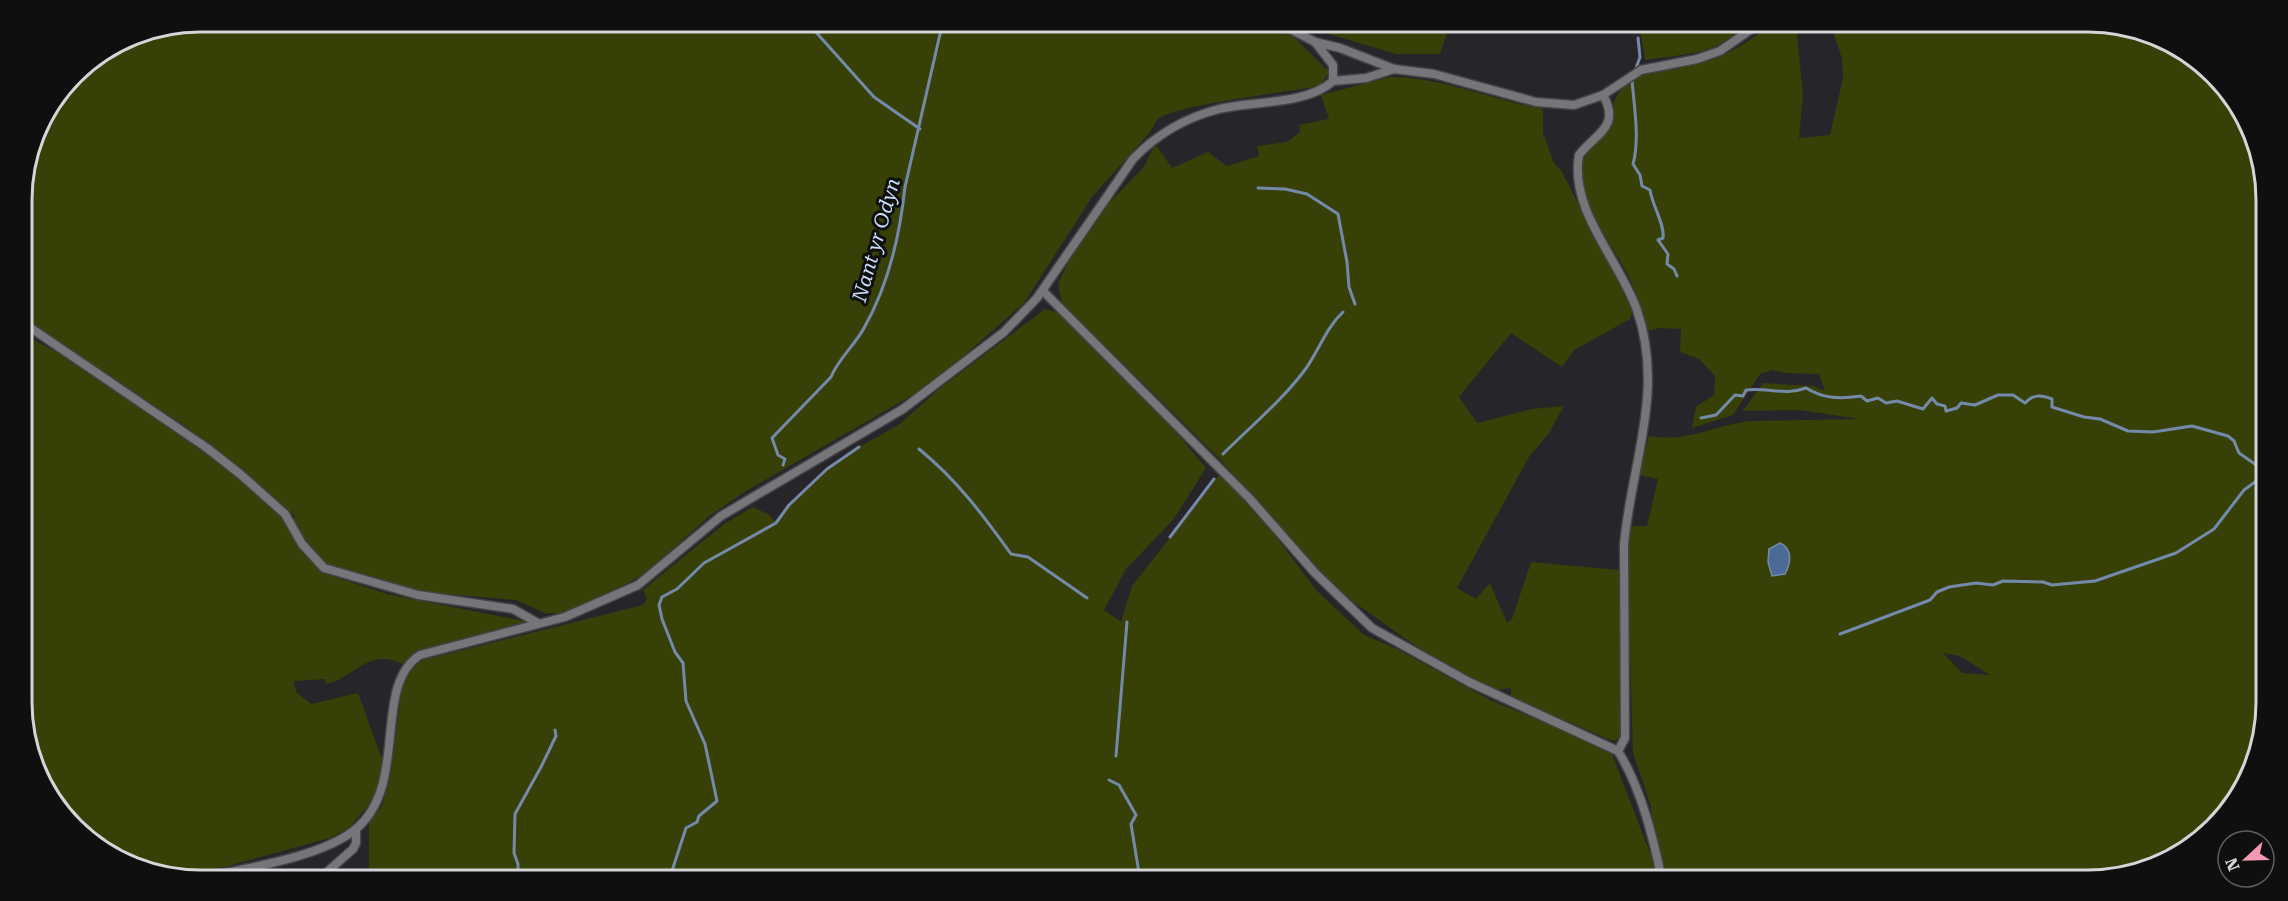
<svg xmlns="http://www.w3.org/2000/svg" width="2288" height="901" viewBox="0 0 2288 901" font-family="'Roboto Serif',serif">
<rect width="100%" height="100%" fill="#272529"/>
<g fill="#374006" fill-rule="evenodd">
<path d="M199 21H1190L1292 35 1329 72 1322 84 1312 87C1283 93 1175 105 1158 119 1155 122 1153 127 1151 131L1092 197 1024 303 932 384 746 491 708 517 646 573 590 604 564 613H545L516 600 422 592 337 569 321 560 293 522 295 516 238 466 185 426 22 318 21 187 40 120 81 65 131 34Z"/>
<polygon points="1295,21 1451,21 1440,54 1396,54 1299,25"/>
<path d="M1639 21H1752C1715 55 1693 53 1645 60Z"/>
<path d="M1772 21H1799L1797 35 1803 95 1799 138 1830 135 1843 78 1842 59 1830 21H2089L2146 31 2230 90 2265 176 2267 702 2257 759 2230 810 2197 843 2146 870 2100 880 1668 879 1653 830 1651 806 1633 753 1627 548 1629 526H1647L1658 479 1639 475 1649 436C1689 443 1713 425 1751 421L1860 419 1800 410 1743 411 1763 383 1813 386 1825 391 1819 374 1786 373 1772 370 1760 374 1733 415 1692 428 1696 407 1714 395 1715 376 1699 359 1680 352 1681 329 1659 328 1648 331C1642 308 1634 285 1622 264 1608 239 1585 212 1581 183 1577 156 1592 151 1606 133 1616 119 1609 100 1623 88 1648 65 1667 69 1698 63 1725 58 1754 40 1772 21ZM1943 653 1960 656 1990 675 1962 673Z"/>
<path d="M1390 77C1442 77 1492 100 1543 109V133L1554 163 1561 170 1633 311 1630 319 1574 350 1562 367 1511 333 1459 397 1477 423 1532 409 1564 406 1549 433 1529 457 1457 588 1476 599 1490 583 1507 623 1512 619 1531 562 1619 570 1621 738 1613 741 1511 698V688L1496 690 1433 658 1345 596 1316 567 1219 458 1062 303 1058 284 1072 254 1108 204 1144 167 1155 144 1172 168 1208 152 1227 166 1259 156 1257 146 1287 142 1300 132 1299 125 1329 119 1321 95Z"/>
<path d="M1045 309 1059 313 1180 437 1206 468 1173 520 1126 569 1104 610 1121 622 1132 586 1220 474 1273 533 1317 591 1364 635 1395 648 1492 701 1561 729 1612 754 1652 858 1657 880H369V823L382 806 391 773 402 686C406 673 411 666 423 660L643 605 647 599 643 590 724 524 753 507 768 514 777 523 789 505 827 469 859 447 900 424 939 389Z"/>
<path d="M22 334 55 351 220 463 279 515 310 560 326 574 387 594 524 621V623C493 633 423 643 403 664 367 647 354 679 326 684L325 679 294 681 296 692 311 704 358 693 382 759 378 793 350 827 330 838 217 869 171 875 142 870 65 819 24 736Z"/>
</g>
<path fill="#4b6b96" stroke="#748aaa" stroke-width="1.5" d="M1780 543C1793 549 1791 563 1785 574L1772 576 1768 562 1769 549Z"/>
<g fill="none" stroke-linecap="round" stroke-linejoin="round">
<g stroke="#748aaa" stroke-width="3">
<polyline points="806,21 874,97 920,129"/>
<polyline points="1635,71 1640,57 1638,38"/>
<path d="M1632 80C1634 106 1640 139 1633 164L1640 175 1642 186 1650 190C1652 205 1665 224 1663 238L1658 240 1668 254 1667 264 1674 269 1677 276"/>
<polyline points="1258,188 1285,189 1307,194 1338,214 1347,262 1349,287 1355,304"/>
<path d="M1701 418 1716 415 1735 395 1743 396 1746 390C1767 387 1785 396 1806 388 1824 399 1840 399 1861 396L1867 401 1878 398 1886 403 1897 401 1923 409 1932 398 1937 404 1945 406 1946 411 1957 408 1961 403 1975 405 1998 395H2013L2025 403C2033 394 2041 395 2052 399V407L2084 417 2100 419 2128 431 2153 432 2192 426 2228 436 2234 441 2239 453 2262 469 2266 467"/>
<path d="M919 449C957 480 983 515 1011 554L1028 557 1087 598"/>
<path d="M1223 454C1251 426 1284 399 1307 367 1320 348 1326 328 1343 312"/>
<path d="M783 465 785 459 778 455 772 438 831 377C838 359 855 345 864 328 888 286 900 234 905 187L943 21"/>
<polyline points="1170,537 1214,479"/>
<polyline points="1840,634 1930,600 1937,592 1949,587 1976,583 1993,585 2003,581 2043,582 2052,585 2095,581 2176,553 2214,529 2244,490 2266,474"/>
<polyline points="1116,756 1127,622"/>
<polyline points="1109,780 1119,785 1136,815 1131,824 1139,873 1144,880"/>
<polyline points="518,880 518,864 514,853 515,814 541,767 556,736 555,730"/>
<polyline points="669,880 686,828 697,822 699,816 717,801 705,744 686,701 683,663 675,652 662,619 659,605 662,597 677,589 704,563 776,523 789,505 827,469 859,447"/>
</g>
<defs>
<g id="minor">
<polyline points="1224,21 1290,29 1315,42 1340,48 1394,69"/>
<polyline points="1333,81 1366,78 1394,69 1434,74 1536,102 1574,105 1603,95 1641,70 1697,59 1720,51 1763,21"/>
<path d="M1603 95C1621 127 1596 133 1579 155 1569 210 1619 259 1637 310 1665 392 1631 465 1624 545L1625 738 1618 751"/>
<path d="M1043 291 1250 499 1315 573 1372 628 1469 682 1618 751C1641 788 1653 837 1662 880"/>
<polyline points="22,322 207,448 240,474 285,514 302,544 324,568 418,595 513,609 538,623"/>
<path d="M193 879C237 870 323 858 357 828 409 783 372 686 420 655L565 617 638 585 721 516 903 409 1004 332 1037 298 1133 159C1157 134 1184 118 1219 109 1252 101 1307 105 1333 81V65L1315 42"/>
<polyline points="318,880 353,849 356,843 356,829"/>
</g>
</defs>
<use href="#minor" stroke="#434245" stroke-width="11"/>
<use href="#minor" stroke="#767579" stroke-width="8"/>
</g>
<g text-anchor="middle" dominant-baseline="central" stroke-width="6" stroke-linejoin="round" paint-order="stroke">
<g font-size="20" font-style="italic" fill="#cce0fc" stroke="#0f0f10">
<text transform="translate(876 240) rotate(-74)">Nant yr Odyn</text>
</g>
</g>
<path d="M0 0H2288V901H0ZM200 32H2088A168 168 0 0 1 2256 200V702A168 168 0 0 1 2088 870H200A168 168 0 0 1 32 702V200A168 168 0 0 1 200 32Z" fill="#0f0f10" fill-rule="evenodd"/>
<path fill="none" stroke="#d5d4d7" stroke-width="3" d="M200 32H2088A168 168 0 0 1 2256 200V702A168 168 0 0 1 2088 870H200A168 168 0 0 1 32 702V200A168 168 0 0 1 200 32Z"/>
<g transform="translate(2246 859) rotate(248)"><circle r="28" fill="#0f0f10" stroke="#5e5e60" stroke-width="1.5"/>
<path d="M0-4.5L10 22L0 15L-10 22Z" fill="#f19ab1"/>
<text y="-9" font-size="16" font-weight="bold" text-anchor="middle" fill="#d5d4d7">N</text>
</g>
</svg>
